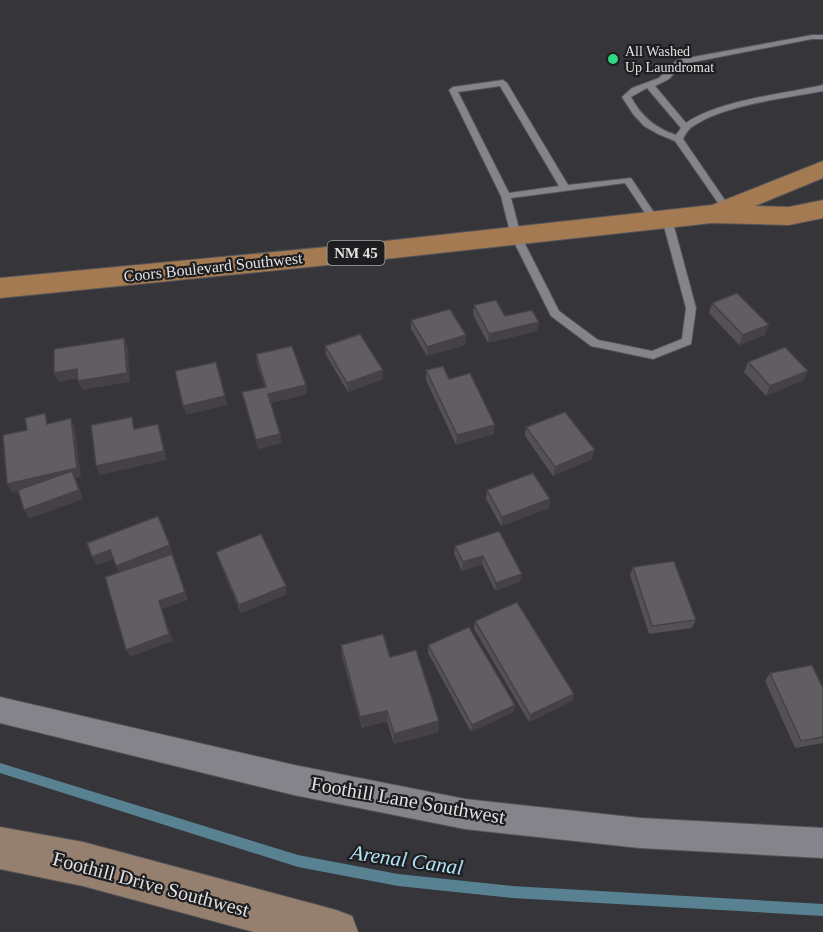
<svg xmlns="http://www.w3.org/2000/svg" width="823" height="932" viewBox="0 0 823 932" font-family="Georgia,serif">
<rect width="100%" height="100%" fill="#36353a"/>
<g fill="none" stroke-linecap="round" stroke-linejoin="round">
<polygon fill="#588292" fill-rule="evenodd" points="0,763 298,855 398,874 512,886 823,904 823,916 512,898 398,886 298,867 0,773"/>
<defs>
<g id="lane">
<path d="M812 35H823V39H812L683 64 669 79 655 86 686 123C719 100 783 94 823 85V91C786 98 726 105 695 125 689 128 686 133 683 139L729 206V210H723L675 141 658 134 644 126 633 114 622 97 632 88 659 78 677 60ZM647 88 681 128 676 135C655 128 641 116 631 97Z"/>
<path d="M503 80 507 83 568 185 631 178 659 220 657 222H651L625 183 511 198 521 236 559 311 598 340 652 351 682 339 686 308 662 219 667 216 672 219 696 308 691 344 653 359 591 346 551 316 511 236 501 196 449 90 453 87ZM500 86 559 186 509 193 458 92Z"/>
</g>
<polygon id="street" points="0,697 294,765 465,799 640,818 823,828 823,858 640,848 465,829 294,795 0,723"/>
<polygon id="secondary" points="0,827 83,842 336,910 352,916 358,932 254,932 83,886 0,869"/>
<polygon id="primary" points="823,161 823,178 755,206 789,207 823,200 823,218 789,225 712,223 358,262 0,298 0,278 358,244 712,205"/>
</defs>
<use href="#lane" stroke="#545357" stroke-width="2"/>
<use href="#street" stroke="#545357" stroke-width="2"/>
<use href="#secondary" stroke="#545357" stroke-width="2"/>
<use href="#primary" stroke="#545357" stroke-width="2"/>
<use href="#lane" fill="#86848b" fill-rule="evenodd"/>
<use href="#street" fill="#86848b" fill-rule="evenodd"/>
<use href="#secondary" fill="#957f6e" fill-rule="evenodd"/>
<use href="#primary" fill="#a37a52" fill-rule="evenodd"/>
</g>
<g fill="#545054">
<polygon points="712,303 765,335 739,345 709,313"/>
<polygon points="474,305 505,316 539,322 537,331 488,343 473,315"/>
<polygon points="411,320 466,335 465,345 427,356 411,329"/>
<polygon points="325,346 383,370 383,379 348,392 326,355"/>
<polygon points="256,354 307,394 271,403 280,434 282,443 258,449 242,392 265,387 257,363"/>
<polygon points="748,362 804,380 766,396 744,372"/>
<polygon points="426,370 449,379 494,434 456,445 426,380"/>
<polygon points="526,427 592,459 553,476 525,436"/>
<polygon points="487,490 550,499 549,508 501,526 486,499"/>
<polygon points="499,531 520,582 495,591 482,564 462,571 454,554 455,546"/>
<polygon points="216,552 287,594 241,613 219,561"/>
<polygon points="633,567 696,620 692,628 649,634 630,575"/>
<polygon points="475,621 574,694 572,701 529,722 474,629"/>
<polygon points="341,645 390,657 439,721 439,732 394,744 387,721 362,728 342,656"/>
<polygon points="428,645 515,705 513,712 471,732 428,653"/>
<polygon points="770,673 823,688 823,743 795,748 765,681"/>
</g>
<g fill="#454145">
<polygon points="539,322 537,331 488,343 489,334"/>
<polygon points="769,325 765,335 739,345 743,335"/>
<polygon points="466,335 465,345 427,356 427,347"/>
<polygon points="124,338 128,348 130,382 82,390 78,381"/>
<polygon points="77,369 81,378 58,382 54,373"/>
<polygon points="383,370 383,379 348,392 347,383"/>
<polygon points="808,371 804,380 766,396 770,386"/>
<polygon points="306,385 307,394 270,403 268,394"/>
<polygon points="225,396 228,405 186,415 183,406"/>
<polygon points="71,418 75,428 81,477 76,478 83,499 29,519 24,510 75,478 12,493 7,484"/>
<polygon points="158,424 161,433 167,460 100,475 96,466"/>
<polygon points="495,425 494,434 456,445 457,435"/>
<polygon points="280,434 282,443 258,449 256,440"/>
<polygon points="595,450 592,459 553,476 555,467"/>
<polygon points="550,499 549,508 501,526 502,517"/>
<polygon points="170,545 188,600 162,609 173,641 130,657 126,650 120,575 116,566"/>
<polygon points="110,550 114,559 96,566 92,557"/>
<polygon points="483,556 482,564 462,571 463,562"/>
<polygon points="522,574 520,582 495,591 496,583"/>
<polygon points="286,586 287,594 241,613 239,605"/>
<polygon points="574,694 572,701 529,722 530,715"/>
<polygon points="515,705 513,712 471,732 472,725"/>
<polygon points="387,711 387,721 362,728 360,717"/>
<polygon points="439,721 439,732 394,744 394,734"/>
</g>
<g fill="#625d62" stroke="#454145" stroke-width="1.5">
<polygon points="737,293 769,325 743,335 712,303"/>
<polygon points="496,300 505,316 532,310 539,322 489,334 474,305"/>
<polygon points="450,309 466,335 427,347 411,320"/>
<polygon points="360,334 383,370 347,383 325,346"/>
<polygon points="124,338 127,373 78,381 77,369 54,373 54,349"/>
<polygon points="292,346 306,385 268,394 280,434 256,440 242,392 266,387 256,354"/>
<polygon points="785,347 808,371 770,386 748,362"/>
<polygon points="216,362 225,396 183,406 175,371"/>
<polygon points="443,366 449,379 470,373 495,425 457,435 426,370"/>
<polygon points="565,412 595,450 555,467 526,427"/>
<polygon points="45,413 47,424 71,418 77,468 7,484 3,435 27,430 25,418"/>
<polygon points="132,417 134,429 158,424 164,451 96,466 91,425"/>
<polygon points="72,471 79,490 24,510 18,490"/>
<polygon points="533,473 550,499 502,517 487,490"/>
<polygon points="158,516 170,545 116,566 110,550 92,557 87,543"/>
<polygon points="499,531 522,574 496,583 483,556 463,562 455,546"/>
<polygon points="261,534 286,586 239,605 216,552"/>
<polygon points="172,554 185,592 159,601 169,634 126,650 105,577"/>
<polygon points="674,561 696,620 652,626 633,567"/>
<polygon points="517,602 574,694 530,715 475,621"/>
<polygon points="469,627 515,705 472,725 428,645"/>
<polygon points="383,634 390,657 416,650 439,721 394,734 387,711 360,717 341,645"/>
<polygon points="812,665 823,688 823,737 801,741 770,673"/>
</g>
<circle fill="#30d883" stroke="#1e1d1f" stroke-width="2" cx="613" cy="59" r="6"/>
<g text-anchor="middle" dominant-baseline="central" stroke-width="4.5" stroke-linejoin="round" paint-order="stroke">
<g font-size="14" fill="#e0dfe2" stroke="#1e1d1f" text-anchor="start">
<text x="625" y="51">All Washed<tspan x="625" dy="16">Up Laundromat</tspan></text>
</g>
<rect fill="#1e1d1f" stroke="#a6a5a8" stroke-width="1.5" x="327.5" y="241" width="57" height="24" rx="4.5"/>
<g font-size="15" font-weight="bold" fill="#e0dfe2">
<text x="356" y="253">NM 45</text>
</g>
<g font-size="16" fill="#e0dfe2" stroke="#1e1d1f">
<text transform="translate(213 267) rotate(-6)">Coors Boulevard Southwest</text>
</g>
<g font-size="20" fill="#e0dfe2" stroke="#1e1d1f">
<text transform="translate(408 800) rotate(10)">Foothill Lane Southwest</text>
<text transform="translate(151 884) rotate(15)">Foothill Drive Southwest</text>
</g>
<g font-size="21" font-style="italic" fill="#b1e4f9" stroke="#1e1d1f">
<text transform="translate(407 860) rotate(8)">Arenal Canal</text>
</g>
</g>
</svg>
